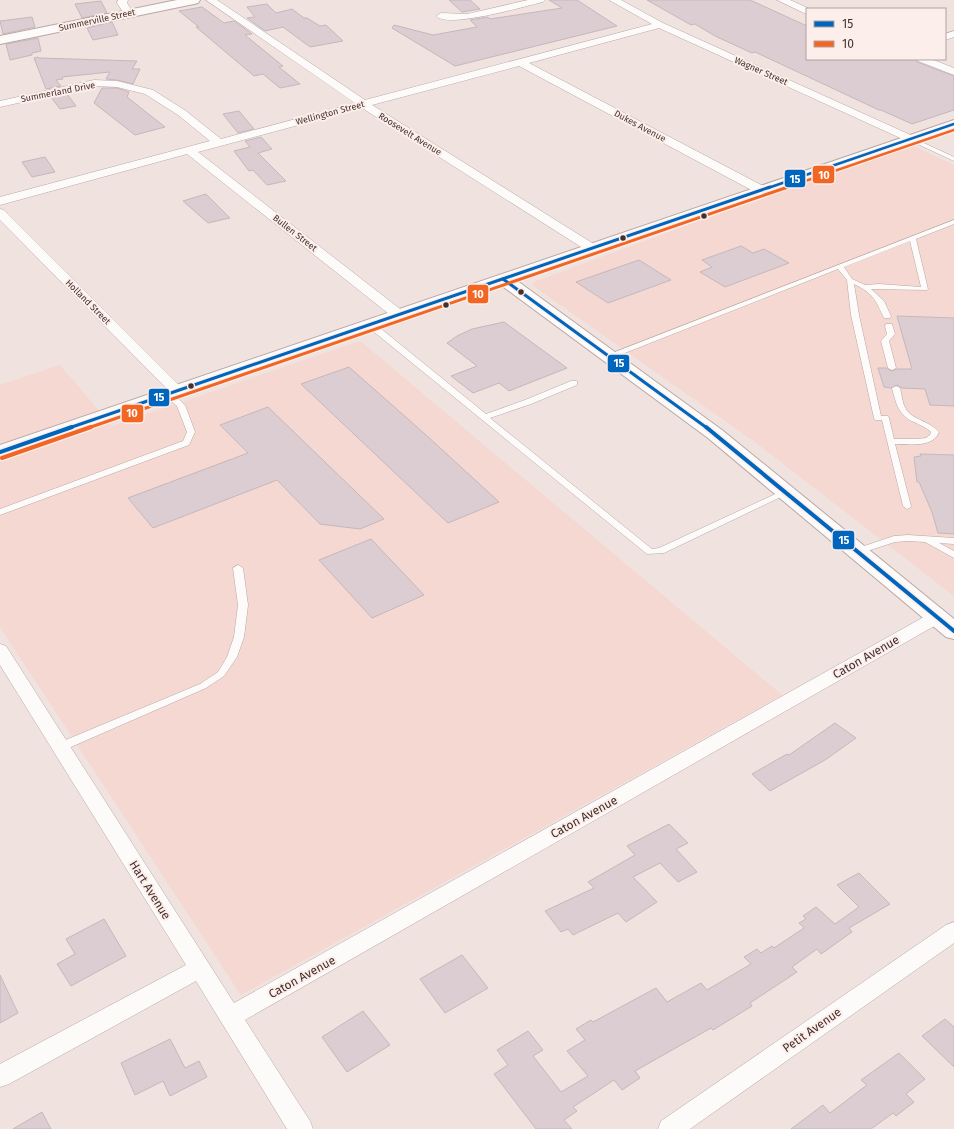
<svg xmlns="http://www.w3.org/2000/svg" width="954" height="1129" viewBox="0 0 954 1129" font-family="'Fira Sans',sans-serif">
<rect width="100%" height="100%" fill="#efe2df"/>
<g fill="#f4d8d1">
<polygon points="913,146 954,165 954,596 755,442 532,285 534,282 715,215"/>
<polygon points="360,341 782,695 241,995 0,627 0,385 60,365 112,426"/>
</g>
<g fill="#dccdd3" stroke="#c5b7bc">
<polygon points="449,0 470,0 480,9 462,12"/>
<polygon points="549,0 577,0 617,26 455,66 392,28 394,25 433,35 477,27 470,20 488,17 490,19 562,8"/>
<polygon points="647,0 750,0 807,26 807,59 916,59 917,62 954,76 954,110 912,124 881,110 879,110 755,52 752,53 715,36 695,24 691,25"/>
<polygon points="101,1 107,13 82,18 75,4"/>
<polygon points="267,4 276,13 292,9 304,18 307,18 320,26 326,25 343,41 310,47 283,27 265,31 247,18 255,17 247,7"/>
<polygon points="202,7 224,23 234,21 252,34 245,35 283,66 279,67 300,84 280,88 263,74 254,76 196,27 199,27 179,11"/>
<polygon points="32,17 35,27 3,34 0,21"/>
<polygon points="112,22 118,35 93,40 87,28"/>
<polygon points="38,38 41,51 32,53 32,55 10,60 6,44"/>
<polygon points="38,57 39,58 137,61 132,69 140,69 133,84 117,80 106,79 110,72 62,77 63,79 56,80 61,86 46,89 34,58"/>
<polygon points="102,88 117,88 129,92 127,97 165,127 135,135 94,103"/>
<polygon points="67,94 76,106 60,109 51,97"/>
<polygon points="239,111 254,129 238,133 223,114"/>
<polygon points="261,137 272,149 258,153 286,181 267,185 253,170 249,171 234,151 250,147 245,141"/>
<polygon points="45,157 55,172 32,177 22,162"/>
<polygon points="206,194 230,218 208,223 183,201"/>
<polygon points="741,246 753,253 764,249 789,263 725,287 700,272 712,267 702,260"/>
<polygon points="639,260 671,280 608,303 576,282"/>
<polygon points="897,316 954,318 954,406 930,405 925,389 902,388 897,385 891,388 884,387 878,368 886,368 891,371 897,369 912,369"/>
<polygon points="504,322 567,368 509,391 499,383 473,393 451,376 477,366 447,343 457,336 472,329"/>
<polygon points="349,367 426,435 499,502 448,523 301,384"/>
<polygon points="268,407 384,519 360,529 320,524 277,480 153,528 128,498 248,453 220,425"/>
<polygon points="920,454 954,455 954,534 938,533 932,512 919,482 917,482 914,457 921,456"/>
<polygon points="371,539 424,595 372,618 319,560"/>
<polygon points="835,723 856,738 825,760 770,791 752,774 787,754 789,755"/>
<polygon points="669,824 688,843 676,849 697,872 678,882 660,863 633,877 657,902 626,922 618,913 573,935 568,929 561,932 545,911 594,888 588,882 635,855 627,846"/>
<polygon points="859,873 890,904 849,928 852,932 821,954 817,949 792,967 797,972 750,1003 752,1006 713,1030 711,1028 635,1071 640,1078 622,1090 614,1080 573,1107 577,1111 564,1120 572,1129 536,1129 494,1074 508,1065 497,1050 528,1031 543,1050 533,1056 561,1092 588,1076 567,1051 585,1040 576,1029 591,1020 593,1022 656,988 667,1002 701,983 707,990 751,964 744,957 757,949 761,953 772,946 774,948 804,928 799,923 806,919 803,916 816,907 835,924 859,907 837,885"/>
<polygon points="104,919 126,956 71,986 57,964 75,954 66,939"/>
<polygon points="462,955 488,988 445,1013 420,979"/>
<polygon points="0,975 18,1013 0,1023"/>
<polygon points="363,1011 390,1045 347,1072 322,1037"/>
<polygon points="945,1019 954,1027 954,1067 922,1036"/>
<polygon points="170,1039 185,1068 199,1061 207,1077 170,1096 163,1081 135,1095 121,1063"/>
<polygon points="899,1053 925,1079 906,1094 914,1102 896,1116 893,1113 871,1129 791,1129 823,1105 830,1113 867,1085 861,1080"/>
<polygon points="42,1112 51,1129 13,1129"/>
</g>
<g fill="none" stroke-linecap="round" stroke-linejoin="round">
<defs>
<g id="lane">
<polygon points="909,138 913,138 954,157 954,161 909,140"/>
<path d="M954 220V224L916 239 928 289 927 290 871 289 884 301 891 316 890 318H884C875 299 874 294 854 284L859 315 881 416H888L889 418 894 439H917L926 438 930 435 931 432C926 427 920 425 914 422 898 415 896 403 892 388L896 386 900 388C902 395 902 403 906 409 912 420 930 421 939 432 933 448 910 444 895 444L911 506 910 508 907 509 903 506 882 420H875L874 418 851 315 847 280 838 269 612 358H606L605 356ZM910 241 921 287 879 284 865 285 852 279 844 267Z"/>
<polygon points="368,323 374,323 486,414 525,400 571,381 577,381 577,385 531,404 490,418 652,549 659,548 784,490 790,490 791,492 664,553 647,554 368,327"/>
<polygon points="886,324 892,324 895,334 889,341 896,368 892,370 888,368 881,341 887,334 885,326"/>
<polygon points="165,392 171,392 185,405 195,432 189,445 0,515 0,509 183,441 187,432 177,406 165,396 164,394"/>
<polygon points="908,535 954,538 954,544 939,543 954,551 954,558 925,542 908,541 895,542 858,554 854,551 855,549 894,536"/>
<polygon points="238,565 243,568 248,605 244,637 237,657 224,676 206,688 64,750 56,750 55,747 56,744 200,684 218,672 227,657 234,637 238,605 233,568"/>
</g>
<g id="street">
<polygon points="118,0 128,0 127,3 133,13 131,15 125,15 117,3"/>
<polygon points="206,0 217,0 365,100 652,24 609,0 621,0 663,23 915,137 917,139 911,142 907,141 659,28 529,63 765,187 767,190 765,193 757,193 519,66 372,105 597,246 599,249 597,252 589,252 362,108 198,152 404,312 406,315 404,318 394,318 187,154 0,205 0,197 210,141 178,115 145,94 117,87 94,86 0,107 0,101 94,80 117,81 153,90 186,111 221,139 355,103"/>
<path d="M528 0H545L543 2C525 6 448 29 436 16L441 13 467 14Z"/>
<polygon points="777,0 790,0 810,9 807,9 807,14 804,13"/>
<polygon points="954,31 954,37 945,40 945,34"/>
<polygon points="917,59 931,59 954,68 954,75 918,61"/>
<polygon points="0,209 4,210 182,388 184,391 182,394 177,395 172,394 0,220"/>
<polygon points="937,611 943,613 946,617 943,621 245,1020 310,1121 313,1129 287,1129 196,981 9,1084 0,1087 0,1064 186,965 0,665 0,644 6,646 234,1003 931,613"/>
<polygon points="954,922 954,943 690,1129 658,1129 661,1121 946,925"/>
</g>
<g id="secondary">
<polygon points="177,0 200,0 198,3 194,4 0,44 0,36"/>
<polygon points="954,120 954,129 516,280 722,430 954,619 954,639 946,637 708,438 501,285 0,458 0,445"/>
</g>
</defs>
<use href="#lane" stroke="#b9a8a5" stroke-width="1"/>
<use href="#street" stroke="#b9a8a5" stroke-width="1"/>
<use href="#secondary" stroke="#b9a8a5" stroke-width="2"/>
<use href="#lane" fill="#fdfbfa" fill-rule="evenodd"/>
<use href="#street" fill="#fdfbfa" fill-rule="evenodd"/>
<use href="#secondary" fill="#fdfbfa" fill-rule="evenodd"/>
<defs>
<polyline id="bus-1-far2" points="768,188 954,124"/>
<g id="bus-1-far1">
<polyline points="503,279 707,428"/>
<polyline points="69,428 770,187"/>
</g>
<g id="bus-1">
<polyline points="706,427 954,631"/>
<polyline points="0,452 72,427"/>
</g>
<polyline id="bus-2-far2" points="785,188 954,130"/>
<polyline id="bus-2-far1" points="88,428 788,187"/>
<polyline id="bus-2" points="2,458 91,427"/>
</defs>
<use href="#bus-1-far2" stroke="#fbeeeb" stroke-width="4.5"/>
<use href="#bus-1-far1" stroke="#fbeeeb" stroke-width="5.5"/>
<use href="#bus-1" stroke="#fbeeeb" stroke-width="7"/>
<use href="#bus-2-far2" stroke="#fbeeeb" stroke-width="4.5"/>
<use href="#bus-2-far1" stroke="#fbeeeb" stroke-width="5.5"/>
<use href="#bus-2" stroke="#fbeeeb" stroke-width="7"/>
<use href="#bus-1-far2" stroke="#0065bd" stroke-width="2.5"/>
<use href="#bus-1-far1" stroke="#0065bd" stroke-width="3"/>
<use href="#bus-1" stroke="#0065bd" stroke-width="4"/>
<use href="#bus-2-far2" stroke="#f26522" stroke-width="2.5"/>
<use href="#bus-2-far1" stroke="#f26522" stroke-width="3"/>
<use href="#bus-2" stroke="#f26522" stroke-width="4"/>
</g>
<g fill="#47302b" stroke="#fbeeeb" stroke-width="1.5">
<circle cx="704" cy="216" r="3.5"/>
<circle cx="623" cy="238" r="3.5"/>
<circle cx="521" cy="292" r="3.5"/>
<circle cx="446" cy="305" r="3.5"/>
<circle cx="191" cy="386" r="3.5"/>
</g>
<g text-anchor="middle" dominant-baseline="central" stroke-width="4" stroke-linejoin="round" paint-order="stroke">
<g font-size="9" fill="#47302b" stroke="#fbeeeb">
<text transform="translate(97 20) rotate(-12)">Summerville Street</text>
<text transform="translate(761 71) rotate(24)">Wagner Street</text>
<text transform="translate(58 92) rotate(-11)">Summerland Drive</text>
<text transform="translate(330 113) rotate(-15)">Wellington Street</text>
<text transform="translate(640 126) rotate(28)">Dukes Avenue</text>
<text transform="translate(410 134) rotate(32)">Roosevelt Avenue</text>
<text transform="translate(295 233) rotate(38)">Bullen Street</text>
<text transform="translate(88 302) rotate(45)">Holland Street</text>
</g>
<g font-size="12" fill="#47302b" stroke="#fbeeeb">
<text transform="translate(866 657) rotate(-30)">Caton Avenue</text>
<text transform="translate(584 817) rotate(-29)">Caton Avenue</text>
<text transform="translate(150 890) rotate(58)">Hart Avenue</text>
<text transform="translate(302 977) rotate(-29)">Caton Avenue</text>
<text transform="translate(812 1030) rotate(-35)">Petit Avenue</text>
</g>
</g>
<g stroke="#fbeeeb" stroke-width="1.5">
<rect x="812" y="165" width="23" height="19" rx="4" fill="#f26522"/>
<rect x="784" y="169" width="22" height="19" rx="4" fill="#0065bd"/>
<rect x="467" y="284" width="22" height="20" rx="4" fill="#f26522"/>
<rect x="607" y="354" width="23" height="19" rx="4" fill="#0065bd"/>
<rect x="148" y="388" width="22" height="19" rx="4" fill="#0065bd"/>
<rect x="121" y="404" width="23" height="19" rx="4" fill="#f26522"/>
<rect x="832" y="530" width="23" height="20" rx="4" fill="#0065bd"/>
</g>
<g font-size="11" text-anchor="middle" font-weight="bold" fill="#fff">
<text x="824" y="179">10</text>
<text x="795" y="183">15</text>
<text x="478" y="298">10</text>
<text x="619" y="367">15</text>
<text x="159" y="401">15</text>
<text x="132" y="417">10</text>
<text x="844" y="544">15</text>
</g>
<rect x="806" y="8" width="140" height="52" fill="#fbeeeb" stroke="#b3a29e"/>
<rect x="814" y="21" width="20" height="6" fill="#0065bd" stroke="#b3a29e"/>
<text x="842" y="28" font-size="12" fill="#47302b">15</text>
<rect x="814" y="41" width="20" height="6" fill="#f26522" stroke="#b3a29e"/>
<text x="842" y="48" font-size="12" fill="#47302b">10</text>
</svg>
